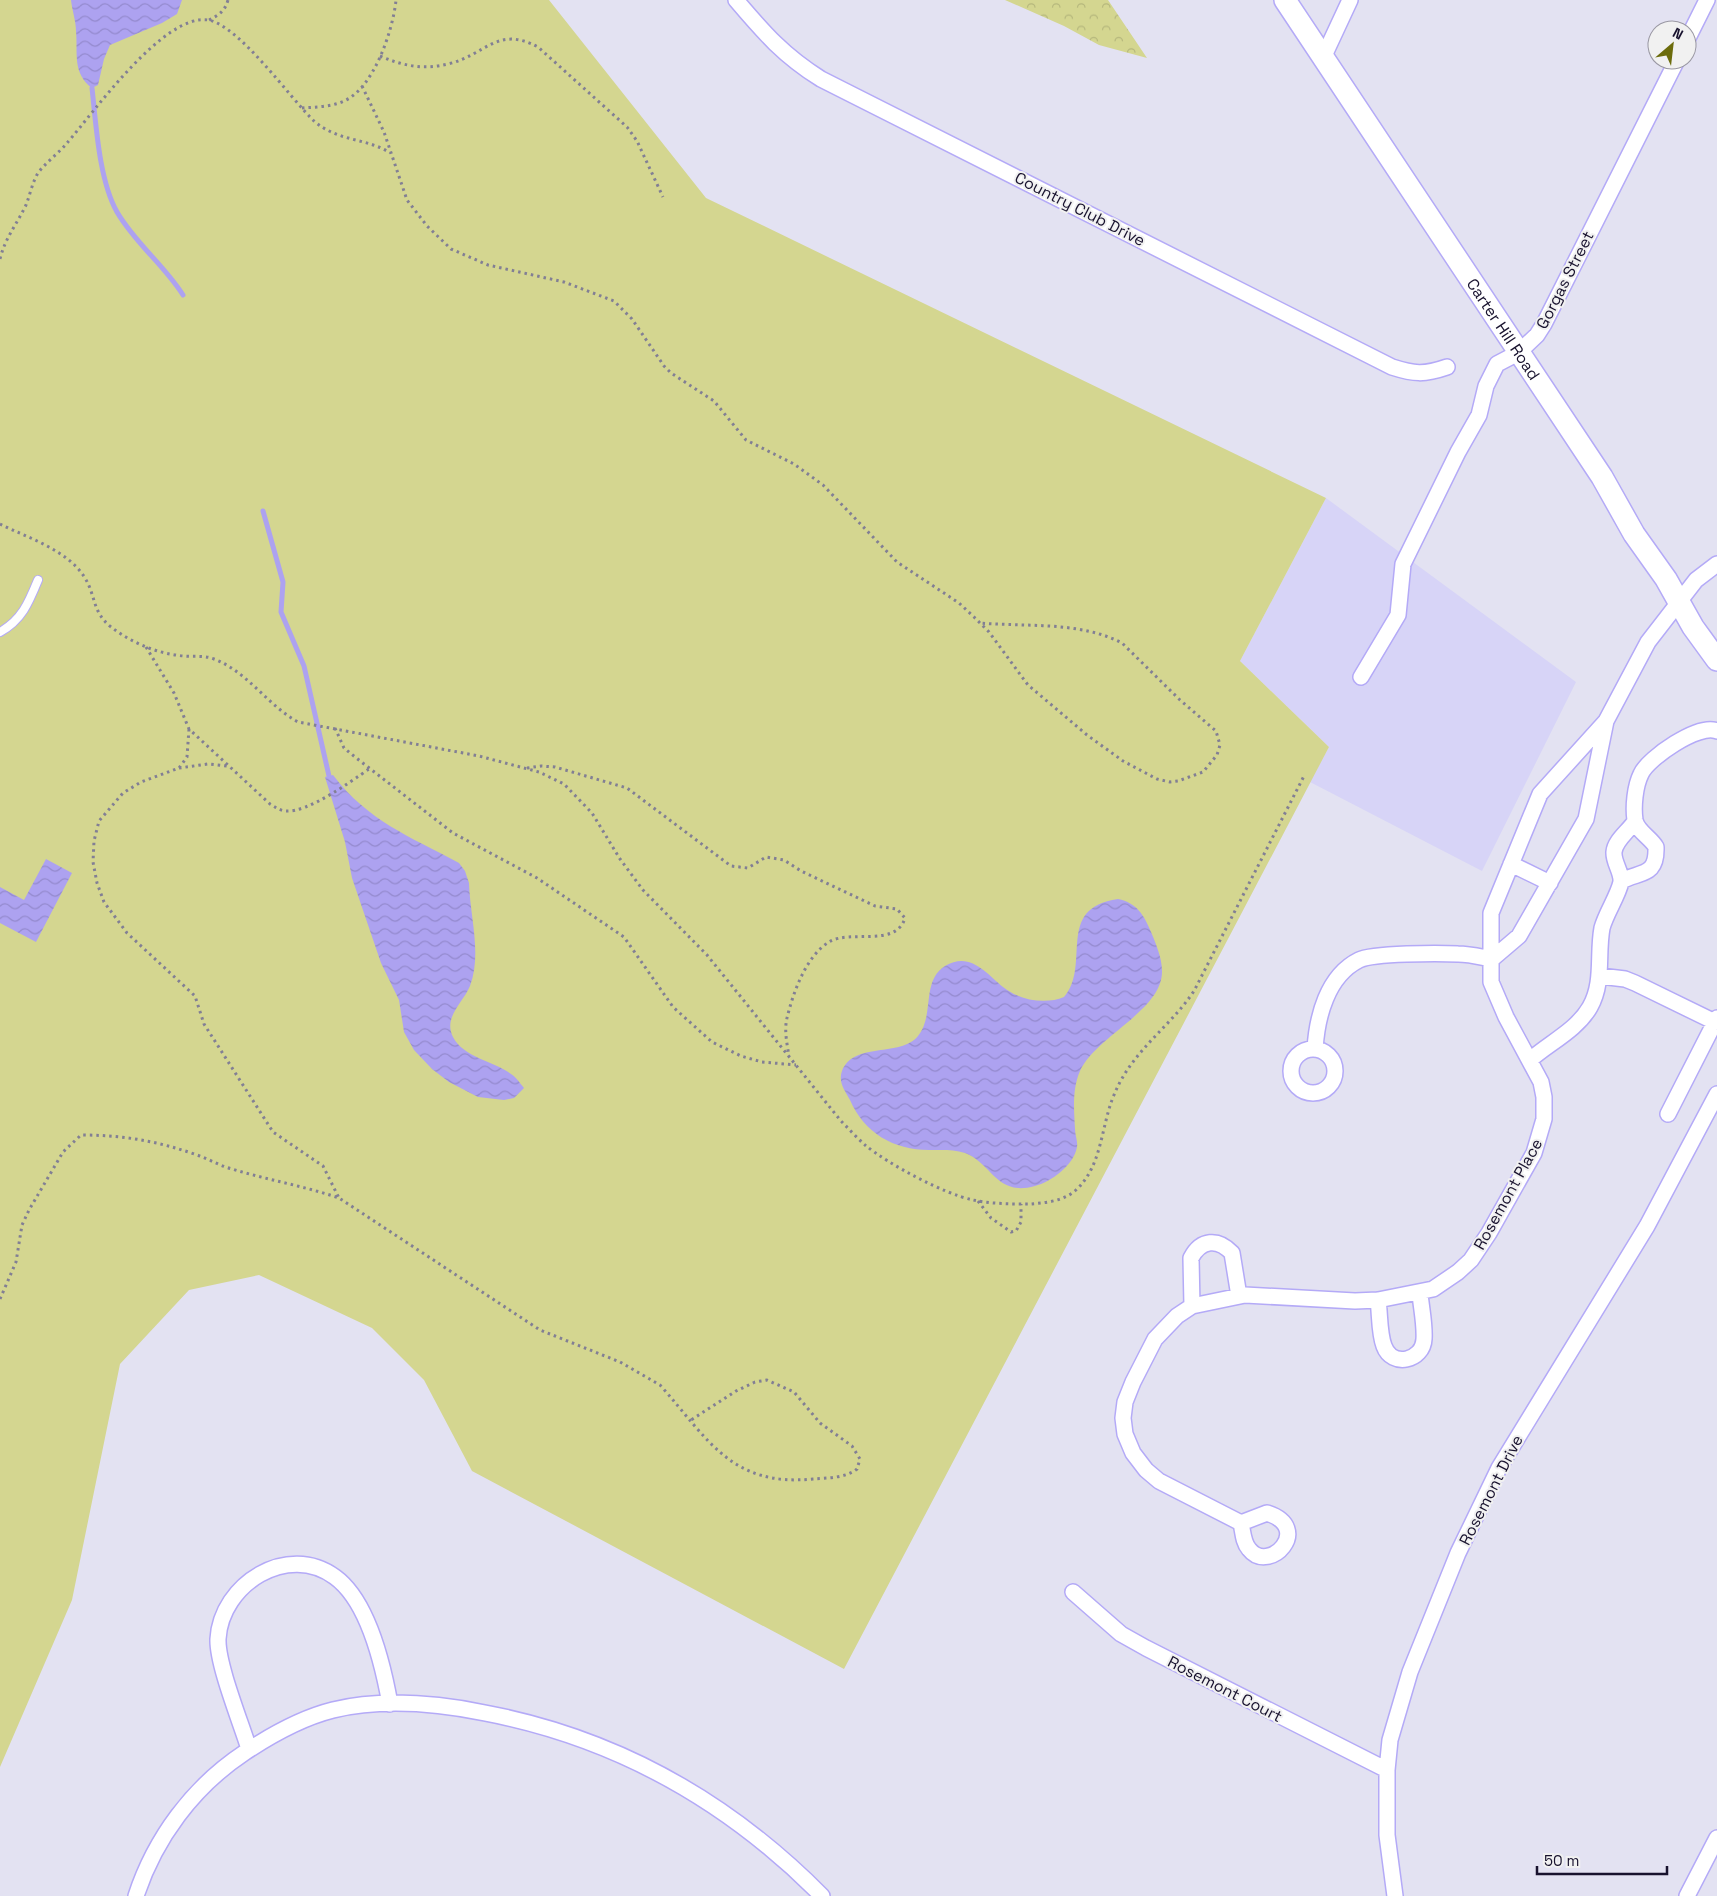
<svg xmlns="http://www.w3.org/2000/svg" width="1717" height="1896" font-family="'Space Grotesk',sans-serif">
<defs>
<pattern id="park-crowns" width="20" height="18" patternUnits="userSpaceOnUse" patternTransform="scale(1.25)"><rect width="20" height="18" fill="#d4d690"/><path d="M2 6a3 3 0 1 1 6 0M12 15a3 3 0 1 1 6 0" fill="none" stroke="#b5b77c"/></pattern>
<pattern id="water-waves" width="16" height="10" patternUnits="userSpaceOnUse" patternTransform="scale(1.25)"><rect width="16" height="10" fill="#ada2f0"/><path d="M0 5q4-4 8 0t8 0" fill="none" stroke="#948ace"/></pattern>
</defs>
<rect width="100%" height="100%" fill="#e3e2f2"/>
<!-- built -->
<path fill="#d7d4f7" d="M1326,498L1576,682L1482,871L1310,782L1329,747L1240,661Z"/>
<!-- grass -->
<path fill="#d4d690" d="M0,0H549L706,198L1326,498L1240,661L1329,747L844,1669L472,1471L424,1380L372,1328L259,1275L189,1290L120,1364L72,1600L0,1767Z"/>
<!-- park -->
<path fill="url(#park-crowns)" d="M1005,0H1108L1147,58L1099,45L1064,26Z"/>
<!-- water -->
<path fill="url(#water-waves)" d="M71,0H182L177,14L162,23L110,45L104,59L98,85L92,88C72,73 78,53 76,31C76,21 72,10 71,0Z
M333,775C368,821 409,836 459,863L465,871L469,883C470,917 482,954 470,986C463,1003 443,1017 453,1037C464,1058 494,1061 511,1074C516,1077 520,1083 524,1088L514,1098L504,1100L478,1097L449,1082L432,1069L414,1050L404,1032L399,1000L381,963L352,878L345,842L325,777Z
M46,859L72,873L36,942L0,923V887L24,900Z
M1118,899C1137,903 1144,915 1151,932C1156,944 1162,958 1162,971C1163,1010 1096,1036 1080,1071C1072,1089 1074,1110 1075,1129C1075,1135 1078,1142 1077,1147C1074,1165 1051,1182 1035,1186C996,1197 992,1163 965,1153C953,1149 941,1150 929,1150C894,1150 864,1133 850,1100C845,1090 838,1083 842,1071C854,1041 900,1058 918,1036C935,1015 921,981 945,966C970,951 986,973 1003,987C1019,1000 1045,1005 1064,997C1092,965 1054,908 1118,899Z"/>
<g fill="none" stroke-linecap="round" stroke-linejoin="round">
<!-- stream -->
<path stroke="#ada2f0" stroke-width="5" d="M92,88C96,124 99,180 117,212C135,243 164,265 183,295
M263,511L283,582L281,612L304,666L329,776"/>
<!-- service casing -->
<g stroke="#b4aaf7" stroke-width="10">
<path id="service" d="M0,632C22,620 29,602 38,580"/>
</g>
<!-- minor casing -->
<g stroke="#b4aaf7" stroke-width="18">
<path id="minor" d="M736,0C764,33 784,56 821,79L1392,367C1414,374 1424,375 1447,367
M1687,40L1707,0
M1323,58L1350,0
M1361,677L1398,615L1403,564L1458,452L1479,415L1486,386L1497,364L1518,353L1537,335L1544,324L1677,60
M1511,864L1550,883
M1621,881C1642,871 1657,876 1656,847C1651,838 1637,831 1635,820C1633,807 1635,786 1641,774C1648,758 1699,723 1717,731
M1600,976L1625,979L1635,983L1715,1022
M1291 1071a22 22 0 1 1 44 0a22 22 0 1 1-44 0Z
M1315,1049C1317,1017 1327,976 1359,960C1373,953 1439,953 1458,954C1469,954 1481,957 1492,959L1519,936L1586,819L1606,721L1648,642L1696,580L1717,564
M1530,1060C1549,1043 1577,1030 1590,1007C1604,982 1597,955 1602,928C1606,913 1618,896 1621,882C1622,872 1613,862 1614,852C1615,840 1629,831 1635,821
M1668,1114L1717,1018
M1378,1300C1380,1314 1379,1333 1384,1346C1392,1368 1423,1361 1424,1339C1425,1324 1421,1307 1420,1293
M1192,1306L1191,1258C1201,1239 1218,1238 1232,1253L1239,1296
M1267,1513C1314,1528 1269,1575 1249,1549C1243,1542 1243,1532 1241,1523Z
M1241,1523L1159,1481L1146,1470L1133,1453L1125,1434L1123,1418L1125,1402L1133,1382L1155,1339L1177,1316L1192,1306L1245,1295L1355,1301L1378,1300L1433,1289L1458,1272L1471,1260L1489,1233L1534,1153L1544,1119V1097L1541,1082L1506,1017L1491,982V913L1540,794L1606,721
M1073,1592L1121,1634L1146,1648L1387,1770
M249,1749C241,1723 217,1664 218,1639C221,1584 288,1542 335,1577C368,1601 383,1665 390,1704
M136,1896C155,1838 193,1787 244,1753C271,1735 301,1718 333,1710C383,1698 436,1703 485,1713C616,1738 729,1802 822,1896
M1395,1896L1387,1835V1770L1390,1740L1410,1672L1458,1553L1499,1468L1647,1226L1717,1094
M1687,1896L1717,1838"/>
</g>
<!-- secondary casing -->
<g stroke="#b4aaf7" stroke-width="24">
<g id="secondary">
<path id="s1" d="M1285,0L1602,477L1634,534L1666,579L1693,627L1717,660"/>
</g>
</g>
<!-- path -->
<path stroke="#827f94" stroke-width="3" stroke-dasharray="2.5 4" stroke-linecap="butt" d="M209,20C219,15 225,11 228,0
M380,56C403,66 424,70 448,64C486,55 497,25 538,47L627,127L637,141L663,197
M362,86L384,132L407,200L427,226L451,249L488,265L564,282L614,301L632,319L664,366L671,373L714,401L746,440L794,464L823,485L897,562L959,603L974,617L989,632L1028,685L1087,735L1123,761L1157,779L1170,782L1178,781L1203,772L1217,755L1220,745L1216,731L1180,700L1122,643C1080,621 1026,627 980,623
M302,108C316,107 331,107 344,101C374,88 393,30 396,0
M0,259C5,238 17,224 26,205C30,195 32,183 38,173C46,162 58,154 67,143C94,112 164,13 208,20C239,25 290,98 314,121C338,142 368,138 390,153
M0,524C28,538 68,550 85,578C96,596 92,612 111,627C132,643 158,654 184,656C194,657 204,655 214,659C248,672 267,705 298,722L479,756L539,772L564,784L592,813L620,859L643,890L707,955L841,1121C849,1129 857,1138 865,1145C888,1164 944,1194 973,1200C992,1204 1011,1204 1030,1204C1045,1203 1064,1201 1076,1190C1101,1167 1101,1130 1112,1100C1130,1051 1168,1030 1194,991L1304,776
M146,647L174,693L189,729L270,804C275,807 279,810 285,811C308,813 350,782 369,769
M335,728L344,748L355,757L453,833L537,878L624,937L673,1007L712,1042L741,1056L762,1062L796,1065
M189,729L187,757L179,768L141,782L123,793L99,821L94,841L93,862L97,883L104,902L127,933L195,996L204,1024L273,1132L323,1166L339,1198
M179,768L208,764L227,766
M527,768L541,766L555,767L627,788L731,866L748,868L766,857L784,860L801,871L875,906L897,909L905,918C896,948 850,929 829,942C806,956 793,993 787,1018C784,1030 787,1044 789,1056
M978,1201L991,1218L1011,1232L1016,1231L1021,1222V1204
M0,1299L16,1262L22,1225L29,1210L63,1152L81,1135C122,1135 158,1141 197,1155C209,1159 220,1166 232,1169C268,1180 304,1186 339,1198L540,1330L620,1362L660,1385C709,1440 731,1487 813,1479C827,1478 846,1478 857,1469L860,1459L852,1446L820,1423L794,1392L767,1380L755,1382L736,1391L691,1420"/>
<!-- service -->
<use href="#service" stroke="#fff" stroke-width="8"/>
<!-- minor -->
<use href="#minor" stroke="#fff" stroke-width="15"/>
<!-- secondary -->
<use href="#secondary" stroke="#fff" stroke-width="21"/>
</g>
<g text-anchor="middle" dominant-baseline="central" stroke-width="4" stroke-linejoin="round" paint-order="stroke">
<!-- street labels -->
<g font-size="16" fill="#18122e" stroke="#f1f1f1">
<text transform="translate(1080 209) rotate(27)">Country Club Drive</text>
<text transform="translate(1565 280) rotate(-63)">Gorgas Street</text>
<text stroke="none"><textPath href="#s1" startOffset="395">Carter Hill Road</textPath></text>
<text transform="translate(1508 1194) rotate(-61)">Rosemont Place</text>
<text transform="translate(1491 1490) rotate(-63)">Rosemont Drive</text>
<text transform="translate(1225 1689) rotate(27)">Rosemont Court</text>
</g>
</g>
<!-- north arrow -->
<g transform="translate(1672 45) rotate(28)"><circle r="24" fill="#f1f1f1" stroke="#9a98a3"/>
<path d="M0-4L9 19L0 12L-9 19Z" fill="#6c6c0c"/>
<text y="-8" font-size="14" font-weight="bold" text-anchor="middle" fill="#18122e">N</text>
</g>
<!-- scale -->
<path d="M1537 1866v8h130v-8" fill="none" stroke="#18122e" stroke-width="2.5"/>
<text x="1544" y="1866" font-size="15" fill="#18122e" stroke="#f1f1f1" stroke-width="4" paint-order="stroke">50 m</text>
</svg>
